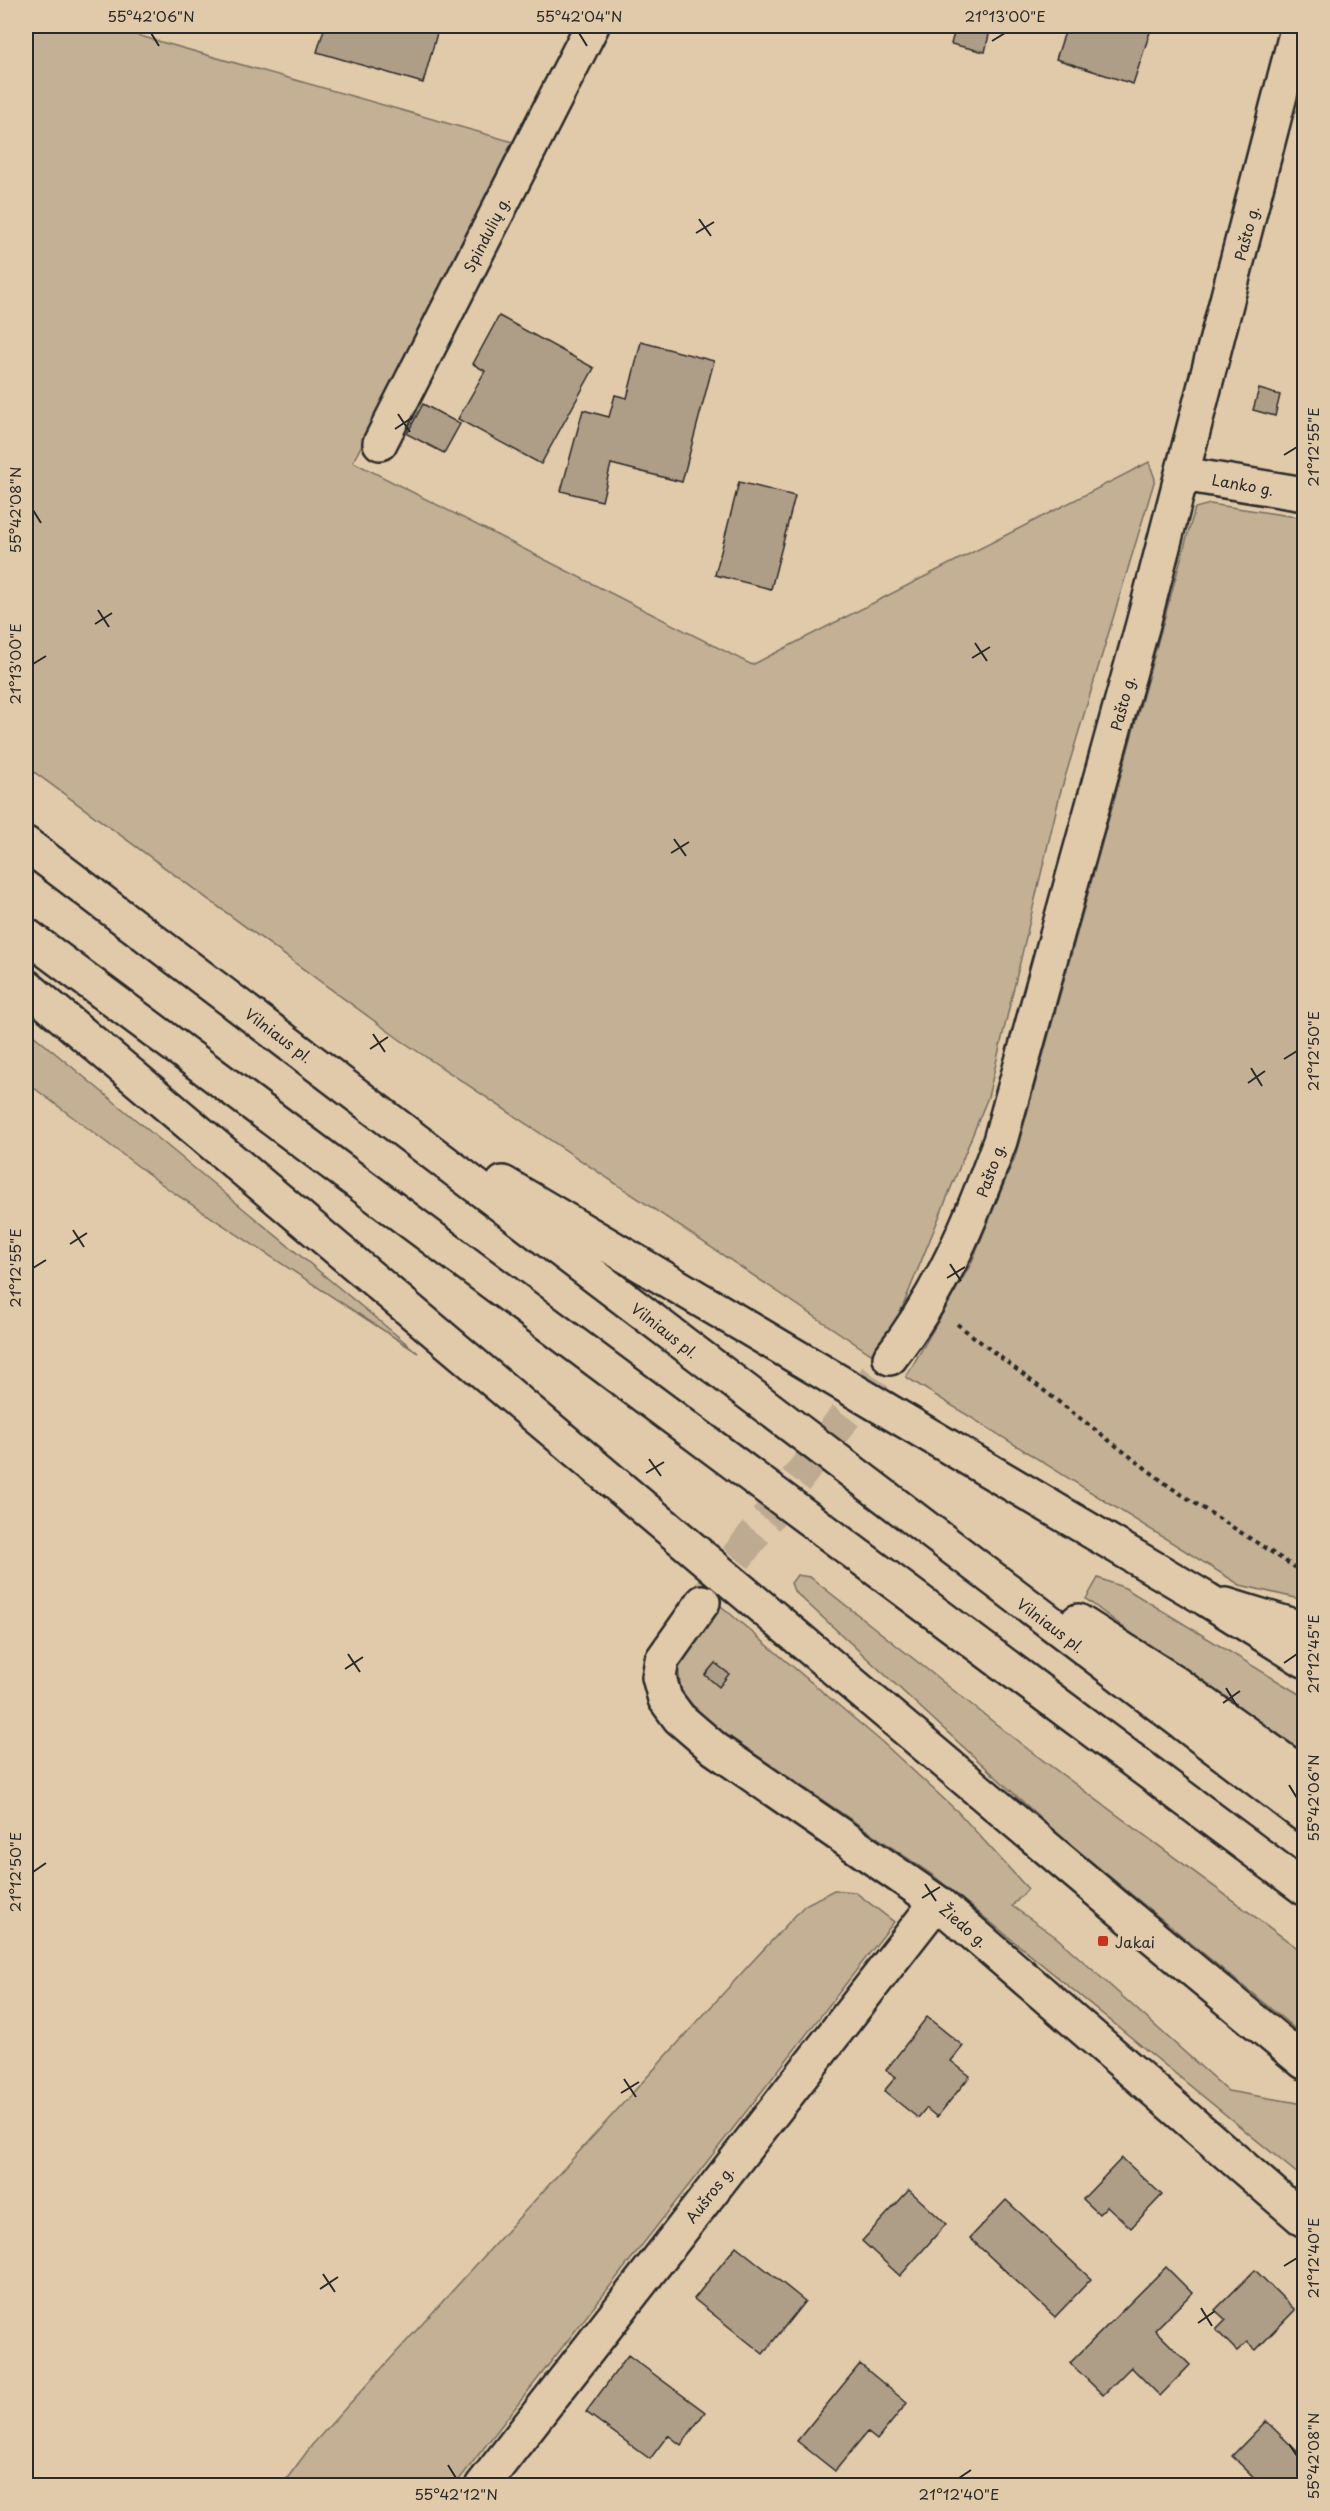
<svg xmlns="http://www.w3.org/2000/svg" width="1330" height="2511" font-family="'Playpen Sans',sans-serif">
<rect width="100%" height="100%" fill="#e1caaa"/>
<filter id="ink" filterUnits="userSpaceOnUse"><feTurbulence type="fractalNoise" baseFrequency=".0167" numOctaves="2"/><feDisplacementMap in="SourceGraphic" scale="12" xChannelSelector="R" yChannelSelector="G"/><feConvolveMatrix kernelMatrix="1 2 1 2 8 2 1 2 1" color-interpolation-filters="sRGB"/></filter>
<g filter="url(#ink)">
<!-- green -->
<path fill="#c3b095" stroke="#776e60" stroke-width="1.5" d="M26,26H105L517,143L353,462L752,665L1149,462L1155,479L1060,794L988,1097L896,1323L871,1354L399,1039L26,766Z
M1210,504L1304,518V1600L1240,1585L906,1377L971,1264L1015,1157L1195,508Z
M26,1029L418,1353L171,1191L26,1082Z
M797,1575L810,1577L1029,1750L1304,1953V2036L1059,1835L794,1591L791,1583Z
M1098,1578L1125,1588L1304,1697V1756L1160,1655L1086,1599Z
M721,1606L882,1742L958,1812L1028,1889L1012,1906L1056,1937L1228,2091L1304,2104V2179L934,1876L705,1720L681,1691L678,1667Z
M834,1890L855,1892L894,1922L455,2485H282L312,2445L749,1965L805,1905Z"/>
<!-- building -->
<path fill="#af9e87" stroke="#2b2b2b" stroke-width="1.5" d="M325,26H439L423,83L317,52Z
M956,26H991L985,52L951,44Z
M1067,26H1152L1133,84L1056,59Z
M499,316L594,368L541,464L458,419L485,371L473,364Z
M641,342L714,361L682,482L611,464L602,501L561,491L583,410L609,417L615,395L627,398Z
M1259,389L1280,395L1275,416L1253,410Z
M423,404L460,424L444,453L407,434Z
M739,482L795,496L771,589L715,575Z
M715,1663L729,1674L719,1687L705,1675Z
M927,2017L963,2046L951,2061L970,2076L937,2117L926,2108L918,2118L884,2091L896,2077L886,2070Z
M1122,2158L1162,2195L1131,2228L1107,2206L1099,2214L1083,2199Z
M909,2190L946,2224L900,2276L862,2241Z
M1006,2200L1091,2279L1055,2317L970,2238Z
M736,2246L805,2301L763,2354L694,2299Z
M1166,2267L1192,2293L1155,2330L1190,2365L1160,2396L1131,2367L1103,2395L1070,2363Z
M1255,2270L1295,2310L1256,2350L1247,2342L1237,2351L1216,2330L1226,2320L1215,2310Z
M628,2355L705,2412L681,2445L668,2435L650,2459L586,2412Z
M860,2364L907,2403L877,2440L867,2432L835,2471L797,2441Z
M1266,2421L1304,2458V2486H1263L1232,2456Z"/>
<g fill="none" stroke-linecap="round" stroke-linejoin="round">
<!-- minor-tunnel -->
<path stroke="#bdaa91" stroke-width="33" stroke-dasharray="33 16" stroke-linecap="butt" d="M706,1597L890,1358"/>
<!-- minor casing -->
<g stroke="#2b2b2b" stroke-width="38">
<path id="minor" d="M380,443L592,26
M1182,474L1304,494
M890,1358C942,1291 971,1220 1000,1141L1143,624L1298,26
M703,1602L662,1660L659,1677L665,1699L679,1718L715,1749L937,1902L1304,2220
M1226,1605L1304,1629
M482,2486L937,1902"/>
</g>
<!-- highway casing -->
<g stroke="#2b2b2b" stroke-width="38">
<path id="highway" d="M26,844C453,1166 877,1494 1304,1815
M26,935L1304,1888
M26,986L1112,1903L1304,2062
M503,1183L1206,1599L1304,1660
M1078,1621L1171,1680L1304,1775"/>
</g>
<!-- path -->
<path stroke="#2b2b2b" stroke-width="4" stroke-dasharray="4.5 4.5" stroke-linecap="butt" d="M957,1324L1170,1487L1304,1573"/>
<!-- minor -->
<use href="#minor" stroke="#e1caaa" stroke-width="33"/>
<!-- highway -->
<use href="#highway" stroke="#e1caaa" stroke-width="33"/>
</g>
</g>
<!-- ticks -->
<path fill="none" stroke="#2b2b2b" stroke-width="2" d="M151,33L159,46M579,33L587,46M992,41L1005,33M699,219L711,236M696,233L714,222M398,414L410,432M395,429L413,417M1284,455L1297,447M33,510L41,523M98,610L109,627M95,624L112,613M975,643L987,661M972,658L990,647M33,664L46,656M674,839L686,856M671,853L689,842M373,1034L385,1052M370,1049L388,1037M1284,1059L1297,1051M1251,1068L1262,1086M1248,1083L1265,1071M73,1230L84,1247M70,1244L87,1233M950,1264L961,1281M33,1268L46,1260M947,1278L965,1267M649,1459L661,1476M646,1473L664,1462M348,1654L360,1672M1284,1663L1297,1654M345,1669L363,1657M1226,1688L1237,1706M1223,1703L1240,1691M1289,1785L1297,1798M33,1872L46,1863M925,1884L936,1901M922,1898L940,1887M624,2079L636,2097M621,2093L639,2082M1284,2266L1297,2258M323,2274L335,2292M320,2289L338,2277M1201,2308L1212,2326M1198,2323L1215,2311M1289,2444L1297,2456M448,2465L456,2478M959,2478L971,2470"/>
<!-- markers -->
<rect fill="#c8321e" stroke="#e1caaa" stroke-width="2" x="1097" y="1935" width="12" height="12" rx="3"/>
<g text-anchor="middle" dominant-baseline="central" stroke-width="6" stroke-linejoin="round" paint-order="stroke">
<!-- street labels -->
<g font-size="15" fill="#2b2b2b" stroke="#e1caaa">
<text transform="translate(1246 233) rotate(-75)">Pašto g.</text>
<text transform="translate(486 234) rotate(-63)">Spindulių g.</text>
<text transform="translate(1243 484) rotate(10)">Lanko g.</text>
<text transform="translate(1122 703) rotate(-75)">Pašto g.</text>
<text transform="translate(279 1035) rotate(37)">Vilniaus pl.</text>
<text transform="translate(990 1170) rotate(-70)">Pašto g.</text>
<text transform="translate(665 1330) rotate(38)">Vilniaus pl.</text>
<text transform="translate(1051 1625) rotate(37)">Vilniaus pl.</text>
<text transform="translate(964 1925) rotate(41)">Žiedo g.</text>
<text transform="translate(709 2194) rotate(-52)">Aušros g.</text>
</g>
<!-- poi labels -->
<g font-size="15" fill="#2b2b2b" stroke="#e1caaa" text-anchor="start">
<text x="1115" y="1941">Jakai</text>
</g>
</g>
<!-- margin -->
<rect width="1330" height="2511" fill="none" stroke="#e1caaa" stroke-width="66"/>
<rect x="33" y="33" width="1264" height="2445" fill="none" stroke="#2b2b2b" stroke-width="2"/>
<g font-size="15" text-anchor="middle" fill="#2b2b2b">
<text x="151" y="22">55°42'06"N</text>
<text x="579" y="22">55°42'04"N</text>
<text x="1005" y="22">21°13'00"E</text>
<text transform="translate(1314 447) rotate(-90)" y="5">21°12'55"E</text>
<text transform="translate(16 510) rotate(-90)" y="5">55°42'08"N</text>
<text transform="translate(16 664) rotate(-90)" y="5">21°13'00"E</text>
<text transform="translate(1314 1051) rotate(-90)" y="5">21°12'50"E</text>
<text transform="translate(16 1268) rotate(-90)" y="5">21°12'55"E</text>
<text transform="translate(1314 1654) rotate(-90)" y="5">21°12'45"E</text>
<text transform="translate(1314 1798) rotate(-90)" y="5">55°42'06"N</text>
<text transform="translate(16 1872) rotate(-90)" y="5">21°12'50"E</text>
<text transform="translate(1314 2258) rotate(-90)" y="5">21°12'40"E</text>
<text transform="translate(1314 2456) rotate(-90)" y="5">55°42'08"N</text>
<text x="456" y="2500">55°42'12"N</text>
<text x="959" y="2500">21°12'40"E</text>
</g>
</svg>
